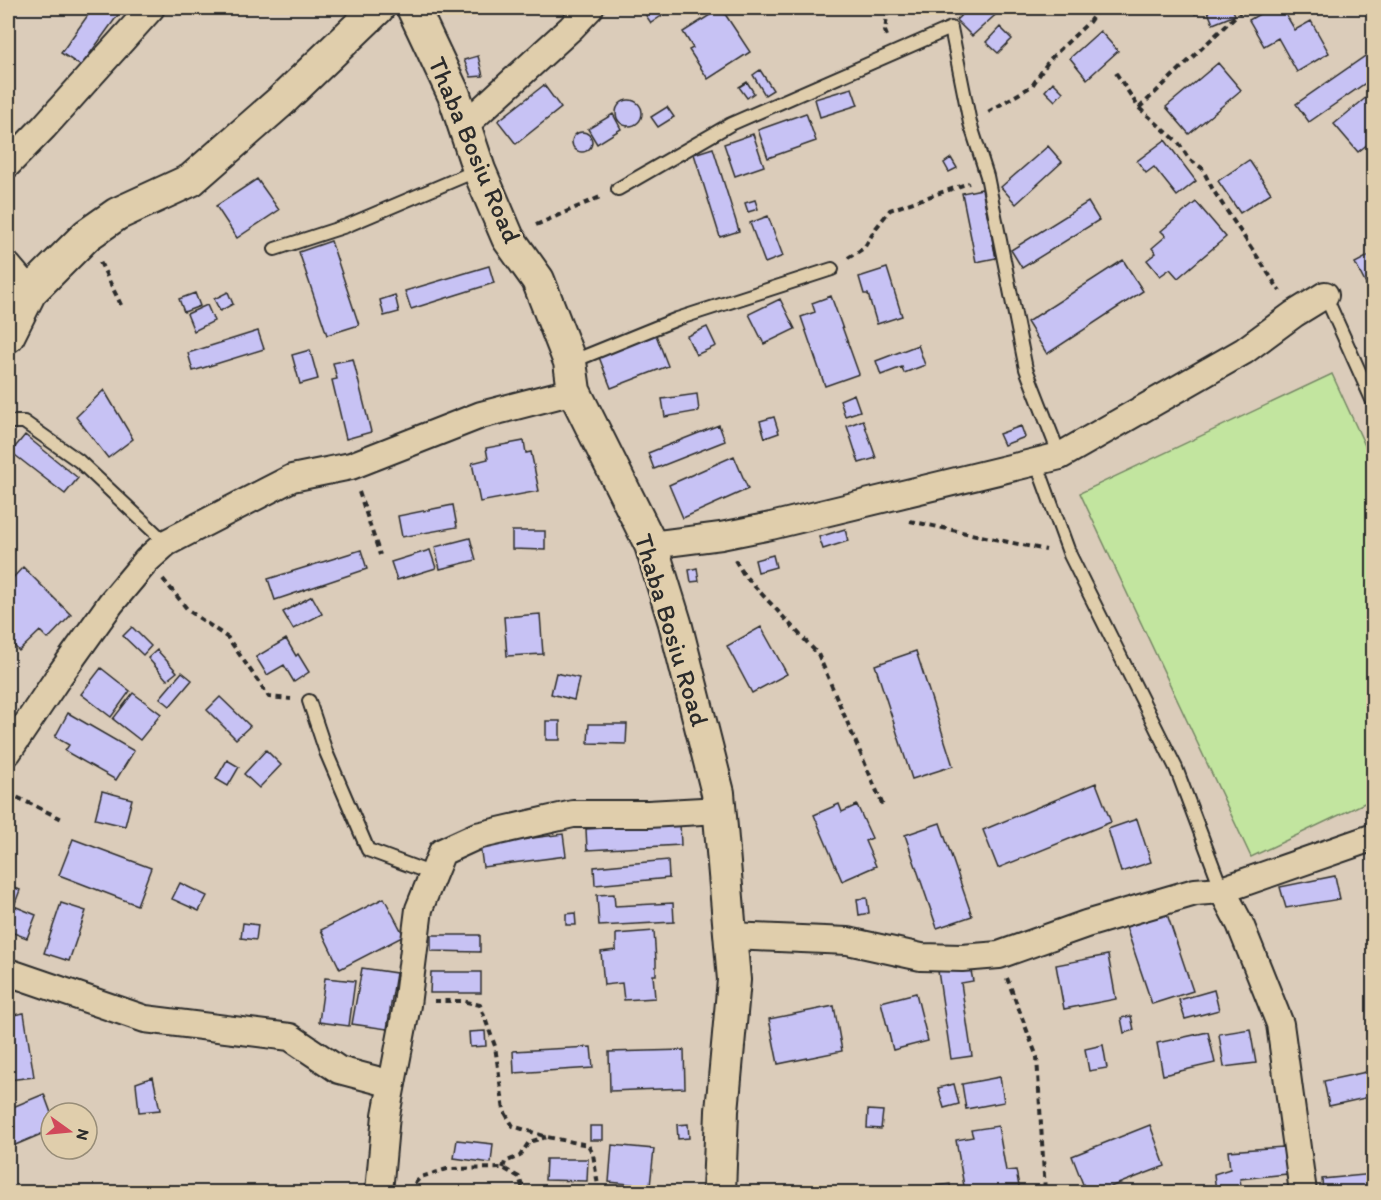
<svg xmlns="http://www.w3.org/2000/svg" width="1381" height="1200" font-family="Itim,sans-serif">
<rect width="100%" height="100%" fill="#dbccba"/>
<filter id="ink" filterUnits="userSpaceOnUse"><feTurbulence type="fractalNoise" baseFrequency=".0167" numOctaves="2"/><feDisplacementMap in="SourceGraphic" scale="12" xChannelSelector="R" yChannelSelector="G"/><feConvolveMatrix kernelMatrix="1 2 1 2 8 2 1 2 1" color-interpolation-filters="sRGB"/></filter>
<g filter="url(#ink)">
<!-- green -->
<path fill="#c2e59f" stroke="#768865" stroke-width="1.5" d="M1332,374L1373,463V799L1251,857L1080,493Z"/>
<!-- building -->
<path fill="#c7c2f4" stroke="#2b2b2b" stroke-width="1.5" d="M93,8H123L81,66L61,53Z
M641,8H673L651,23Z
M721,8L750,52L708,79L689,50L693,48L683,32Z
M969,8H1003L972,36L956,20Z
M1193,8H1232L1235,15L1213,24L1207,9L1195,14Z
M1270,8H1282L1295,30L1311,21L1329,53L1297,72L1278,38L1264,46L1249,20Z
M1000,27L1012,39L998,53L986,42Z
M1100,31L1118,51L1087,79L1070,58Z
M1374,50V77L1309,122L1296,104Z
M478,56L483,76L471,77L464,60Z
M1218,63L1241,90L1189,134L1166,107Z
M760,70L773,90L765,95L753,75Z
M747,82L754,93L747,98L739,87Z
M1053,82L1063,92L1055,101L1045,91Z
M544,85L561,108L516,144L498,121Z
M852,88L858,105L820,117L815,99Z
M1374,91V139L1358,152L1334,124Z
M616 113a13 13 0 1 1 26 0a13 13 0 1 1-26 0Z
M667,107L674,117L658,127L651,117Z
M806,113L816,141L768,158L758,130Z
M613,114L621,129L597,144L588,129Z
M572 142a10 10 0 1 1 20 0a10 10 0 1 1-20 0Z
M753,134L764,166L735,176L724,144Z
M1165,140L1196,181L1177,196L1154,167L1146,173L1137,161Z
M1048,146L1062,162L1016,204L1001,187Z
M713,148L739,231L720,237L694,154Z
M951,158L957,168L949,172L944,163Z
M1249,160L1271,193L1240,213L1218,181Z
M257,179L279,210L237,238L216,206Z
M982,189L996,258L976,262L962,193Z
M755,200L758,209L748,212L745,203Z
M1088,202L1099,220L1022,268L1011,250Z
M1196,202L1226,237L1178,278L1170,269L1160,276L1147,260L1156,253L1152,248L1166,236L1161,231Z
M768,216L783,256L765,263L750,223Z
M331,241L359,325L327,335L299,252Z
M1374,253V298H1373L1355,263Z
M1123,260L1143,291L1047,354L1027,322Z
M489,266L494,283L411,309L405,291Z
M887,268L902,316L877,324L868,294H864L859,277Z
M228,292L233,304L220,311L214,299Z
M195,293L200,306L184,312L179,299Z
M395,295L399,312L384,316L380,300Z
M831,296L859,374L825,386L801,317L815,312L812,303Z
M780,299L795,329L764,344L749,314Z
M207,305L214,321L194,331L187,314Z
M707,327L716,346L696,355L687,336Z
M258,331L264,349L193,371L188,353Z
M656,335L668,366L611,388L599,357Z
M918,345L925,365L904,373L902,367L881,375L876,361Z
M310,350L318,379L300,384L292,355Z
M353,359L371,432L346,439L332,380L337,379L333,363Z
M104,390L133,439L108,458L76,417Z
M697,394L699,411L665,417L662,399Z
M854,394L860,411L845,416L840,400Z
M774,417L779,433L765,438L760,421Z
M863,420L876,458L859,463L847,426Z
M719,425L725,441L654,469L648,453Z
M1021,426L1025,437L1004,445L999,434Z
M25,435L78,478L65,494L11,452Z
M524,441L526,453L531,452L539,491L480,502L472,463L488,459L486,448Z
M734,456L748,489L683,518L669,485Z
M453,505L457,527L402,537L398,516Z
M845,529L848,541L823,549L819,537Z
M512,531H545V550L512,549Z
M470,538L476,560L440,569L435,547Z
M361,550L367,569L275,600L268,579Z
M430,550L436,568L397,580L391,562Z
M773,555L776,567L758,572L755,560Z
M23,567L71,615L48,639L40,631L19,651L8,639V628L10,625L8,622V606L11,602L8,598V583Z
M697,568L699,581L691,582L689,570Z
M312,596L322,614L293,629L283,612Z
M540,614L543,654L507,656L504,617Z
M132,627L151,646L143,655L123,636Z
M761,627L787,674L752,693L727,646Z
M286,639L296,656L298,654L309,672L294,682L284,665L267,675L256,657Z
M157,650L177,672L167,680L148,658Z
M916,651L953,766L912,779L875,665Z
M101,668L130,691L111,717L81,694Z
M182,672L192,680L170,706L160,698Z
M556,673L579,678L574,700L551,694Z
M133,693L161,714L140,740L113,719Z
M220,697L250,726L236,739L207,710Z
M68,713L134,751L116,780L65,751L69,745L55,737Z
M546,721H560V740H546Z
M589,724H627L626,744L588,743Z
M266,750L281,765L259,788L244,774Z
M227,760L239,767L228,786L216,779Z
M1096,783L1111,822L998,868L983,830Z
M102,791L132,799L125,826L95,819Z
M839,804L842,812L857,805L872,838L865,841L876,866L842,881L814,815Z
M1137,819L1151,862L1121,872L1108,829Z
M940,823L972,916L937,928L905,835Z
M680,824L681,845L587,850L586,829Z
M563,834L566,856L483,867L480,845Z
M73,839L151,868L137,905L59,875Z
M668,860L669,878L595,885L594,867Z
M1335,876L1340,899L1286,908L1280,887Z
M180,883L207,896L199,911L172,899Z
M8,885L20,890L14,906L36,915L27,938L8,931Z
M614,894L615,906L673,903L674,922L599,926L597,895Z
M384,898L404,936L340,969L321,930Z
M867,898L869,913L859,915L857,899Z
M61,903L86,911L69,961L44,953Z
M575,913L576,925H566V914Z
M1167,914L1193,991L1152,1004L1126,927Z
M243,923L258,925L256,940L241,938Z
M654,931L656,961V975H653L655,998L624,1000L622,983L604,985L601,952L616,950V934Z
M431,935H480V952L431,951Z
M1108,955L1116,999L1064,1009L1056,965Z
M970,966L973,981L961,983L972,1056L951,1059L938,971Z
M362,968L396,973L387,1029L352,1024Z
M431,972H481V993H430Z
M325,978L355,981L349,1026L319,1022Z
M1214,990L1219,1010L1185,1019L1179,1000Z
M916,993L928,1041L893,1050L881,1002Z
M834,1006L842,1051L778,1064L769,1019Z
M24,1013L34,1077L8,1080V1016Z
M1131,1016L1134,1030L1124,1033L1121,1018Z
M1250,1029L1256,1063L1224,1067L1219,1034Z
M485,1031L486,1046L470,1047L469,1032Z
M1208,1032L1215,1063L1163,1075L1157,1043Z
M1103,1045L1107,1068L1089,1071L1085,1049Z
M591,1047L593,1068L514,1073L513,1051Z
M684,1050L685,1088L610,1091L609,1052Z
M1371,1071L1374,1096L1329,1106L1324,1081Z
M153,1077L160,1110L139,1112L136,1083Z
M1000,1077L1004,1102L966,1109L962,1084Z
M954,1084L959,1104L944,1108L938,1088Z
M44,1094L51,1113V1130L8,1148V1109Z
M868,1110L883,1111L881,1129L867,1128Z
M688,1124L689,1138L678,1139L677,1125Z
M1150,1125L1165,1166L1097,1192H1086L1072,1156Z
M590,1126H603V1140H590Z
M998,1126L1006,1171L1016,1170L1020,1192H965L956,1140L973,1137L971,1130Z
M457,1140L493,1144L491,1163L454,1158Z
M612,1145L654,1149L650,1186L609,1182Z
M1283,1147L1287,1174L1240,1179L1242,1192H1216L1214,1174L1230,1169L1228,1151Z
M546,1159H588L587,1181L545,1180Z
M1374,1174V1192H1323L1322,1179Z
M950,1184L951,1192H929V1187Z"/>
<g fill="none" stroke-linecap="round" stroke-linejoin="round">
<!-- service casing -->
<g stroke="#2b2b2b" stroke-width="16">
<path id="service" d="M618,189L731,124L951,28L970,123L987,176L1026,369L1060,456
M275,249L346,226L478,170
M1325,295L1374,404
M571,362L677,319L832,269
M8,422H24L79,461L166,543
M1036,462L1070,555L1176,768L1222,890
M309,701L326,752L368,850L433,874"/>
</g>
<!-- minor casing -->
<g stroke="#2b2b2b" stroke-width="30">
<path id="minor" d="M465,125L571,28L590,8
M8,164L44,127L151,8
M8,266L30,292
M651,545L721,536L771,526L1060,456L1244,351L1294,314L1325,295
M8,752L59,676L111,603L147,560L166,543L292,478L351,466L481,415L574,391
M1222,890L1240,924L1280,1024L1303,1192
M730,936L848,941L921,957L962,958L999,955L1086,924L1195,892L1222,890L1374,837
M8,972L145,1019L290,1037L339,1070L392,1084
M379,1192L386,1115L407,1005L419,909L442,852L477,836L573,814H648L720,810"/>
</g>
<!-- tertiary casing -->
<g stroke="#2b2b2b" stroke-width="36">
<path id="tertiary" d="M413,8L454,95L479,170L508,238L538,280L570,362L574,391L651,545L675,623L718,793L734,980L722,1111L719,1192
M8,336L30,292L87,235L117,214L191,180L280,102L378,8"/>
</g>
<!-- path -->
<path stroke="#2b2b2b" stroke-width="4" stroke-dasharray="6 4.5" stroke-linecap="butt" d="M887,36L885,31L888,8
M1116,73L1139,108L1244,8
M1139,108L1178,142L1189,159L1202,168L1213,190L1280,291
M988,112L1032,86L1050,59L1089,22L1099,8
M536,225L600,197
M848,258L864,248L876,228L890,210L969,183
M100,262L122,307
M359,492L380,555
M910,521L1046,550
M735,560L744,575L818,654L884,808
M163,579L188,610L228,638L269,697L291,699
M8,793L62,819
M1007,978L1037,1057L1045,1192
M434,1001H462L480,1005L495,1046L504,1111L513,1126L547,1137L588,1145L593,1154L599,1192
M503,1168L505,1162L520,1156L529,1142L546,1137
M407,1191L421,1177L447,1169L503,1168L519,1177L524,1192"/>
<!-- service -->
<use href="#service" stroke="#e0ceac" stroke-width="12"/>
<!-- minor -->
<use href="#minor" stroke="#e0ceac" stroke-width="26"/>
<!-- tertiary -->
<use href="#tertiary" stroke="#e0ceac" stroke-width="32"/>
</g>
</g>
<g text-anchor="middle" dominant-baseline="central" stroke-width="5" stroke-linejoin="round" paint-order="stroke">
<!-- street labels -->
<g font-size="26" fill="#2b2b2b" stroke="#e0ceac">
<text transform="translate(475 150) rotate(67)">Thaba Bosiu Road</text>
<text transform="translate(672 630) rotate(73)">Thaba Bosiu Road</text>
</g>
</g>
<!-- margin -->
<rect width="1381" height="1200" fill="none" stroke="#e0ceac" stroke-width="30"/>
<rect x="15" y="15" width="1351" height="1170" fill="none" stroke="#2b2b2b" stroke-width="2" filter="url(#ink)"/>
<!-- north arrow -->
<g transform="translate(69 1131) rotate(105)"><circle r="28" fill="#e0ceac" stroke="#988d78" stroke-width="1.5"/>
<path d="M0-4.5L10 22L0 15L-10 22Z" fill="#d1495b"/>
<text y="-9" font-size="16" font-weight="bold" text-anchor="middle" fill="#2b2b2b">N</text>
</g>
</svg>
